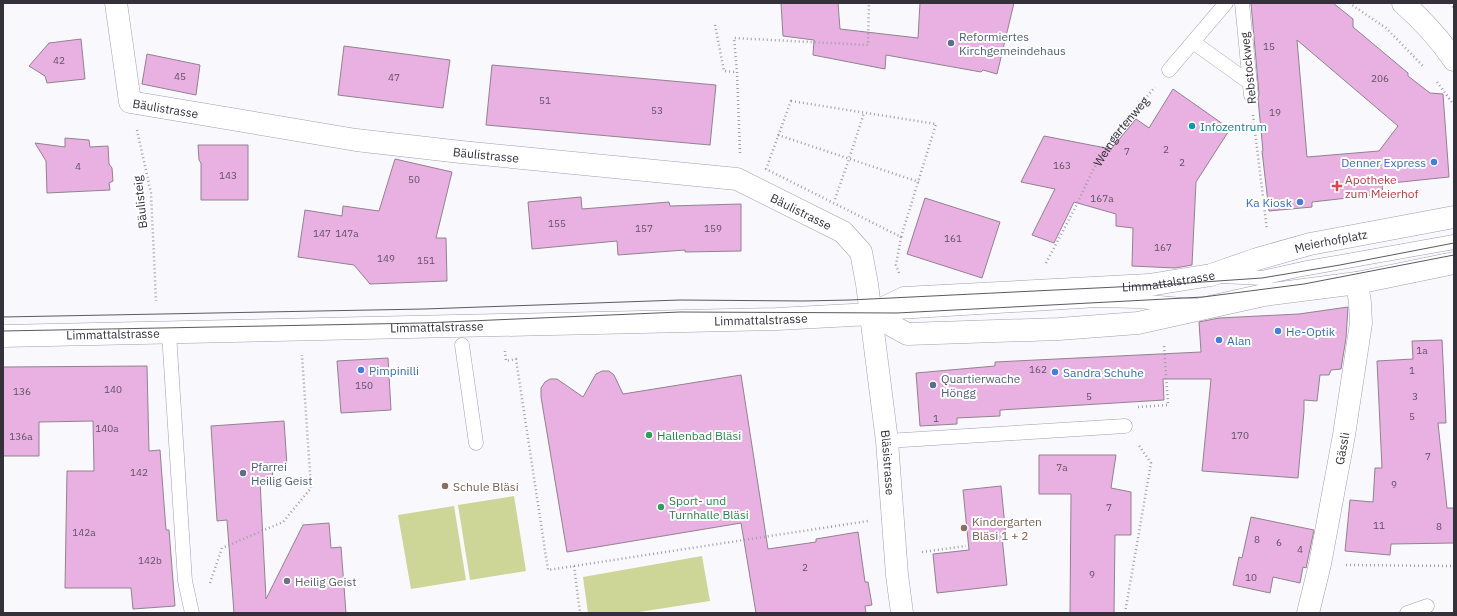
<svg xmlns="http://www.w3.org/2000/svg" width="1457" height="616" font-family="'IBM Plex Sans',sans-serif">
<rect width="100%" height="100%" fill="#f9f8fd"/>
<!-- green -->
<path fill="#cdd697" d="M514,496L526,571L470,580L458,505Z
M454,506L466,580L411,589L398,515Z
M702,556L710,601L639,612V613H588L583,577Z"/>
<!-- building -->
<path fill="#e8b1e1" stroke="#928190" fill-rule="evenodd" d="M781,3H838L840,29L918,38L920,3H1014L997,74L983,70L981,72L886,55L885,69L813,55L814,40L783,36Z
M1251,3H1333L1353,19V27L1408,73V76L1430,93L1443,94L1449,177L1382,184L1383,194L1312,202V207L1269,211L1262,151H1263L1258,99L1259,94ZM1297,40L1398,126L1379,151L1307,157Z
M81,39L85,79L47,83L45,76L29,66L49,43Z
M344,46L450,60L443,108L338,95Z
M147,54L200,65L196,95L142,84Z
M492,65L716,85L710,145L486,125Z
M1173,89L1230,129L1196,182L1192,265L1175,268L1132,266L1133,228L1116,226V214L1074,202L1054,243L1032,235L1055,189L1021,182L1044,136L1111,149L1136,119L1149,128Z
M65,138L89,140L90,147L108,146L109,164L112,168L113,181L109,183L110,190L47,193L46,161L35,143L65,147Z
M198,145H248V200H201V163L199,160Z
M395,159L452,172L436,238H446L447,281L370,284L354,265L298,257L305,210L342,216L343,206L379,211Z
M581,197L582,209L669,202L670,206L741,204V251L685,252V250L618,255L617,241L532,249L528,202Z
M925,198L1000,222L982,278L907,254Z
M1348,307L1346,338L1341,369L1331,370L1329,375H1320L1317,401L1304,400V411L1298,478L1202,471L1211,379H1163L1164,400L1000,410V416L957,418V424L920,426L916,373L995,366V362L1201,352L1199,322L1219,318L1299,314Z
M1442,340L1446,423H1438L1447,508H1454V543L1391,544L1390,555L1345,551L1350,500L1373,502L1375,468H1382L1377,361L1413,359L1412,341Z
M388,358L391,410L341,413L337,361Z
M147,366L149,451L160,450L166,530H169L175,606L133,609L131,588H65L67,471H94L93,421L39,422V456H3V367Z
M602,371H609L614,375L623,394L741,375L768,549L816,542V539L858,532L865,582H868L872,605L865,606L866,613H756L741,523L567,552L541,397V388L545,382L550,379H557L583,397L596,374Z
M284,421L287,465L272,466L273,480L260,481L266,599L303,525L329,523L331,548L341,547L346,613H234L227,520L217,521L211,426Z
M1039,455H1116L1111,488L1131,492V535H1115L1114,613H1070L1071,494H1039Z
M1001,486L1006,536L1002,537L1007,585L937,593L933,554L969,550L963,490Z
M1251,517L1314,530L1306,568L1303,567L1300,583L1273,577L1270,593L1233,585L1239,557L1242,558Z"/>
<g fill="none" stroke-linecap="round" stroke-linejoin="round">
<!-- service casing -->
<g stroke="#a39db1" stroke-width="15">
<path id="service" d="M1242,3L1251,95
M1193,42L1250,83
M1169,70L1226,3
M1222,276L1262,278L1302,269L1454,242
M881,313L1097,300L1138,301L1192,306
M169,333L185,581L192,613
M462,345L476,443
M887,441L1125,426
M1407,613L1427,606"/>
</g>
<!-- minor casing -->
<g stroke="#a39db1" stroke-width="23">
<g id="minor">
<path id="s2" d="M116,3L130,102L356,140L461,152L737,179L843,232L861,252L867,284L887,441L897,575L902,613"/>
<path d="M1403,3C1422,20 1439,38 1454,60"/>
<path d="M871,314L907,334L1059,329L1138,323L1264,295L1357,283L1454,263"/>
<path id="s3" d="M3,336L777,319L871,314L904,298L1149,285L1211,275L1257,259L1310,244L1454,217"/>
<path id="s4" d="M1308,613L1320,564L1344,435L1361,323L1360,303L1357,283"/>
</g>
</g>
<!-- path -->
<g stroke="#a19fa6" stroke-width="2.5" stroke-dasharray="1 3" stroke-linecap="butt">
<path d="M1349,3L1386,28L1423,66"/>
<path d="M1450,3L1454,8"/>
<path d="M715,25L724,71L737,72"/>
<path d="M1437,82L1454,105"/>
<path d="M791,101L936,124L901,237L766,169Z"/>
<path d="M1253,115L1267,230"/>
<path d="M137,130L151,193L156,301"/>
<path d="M778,135L919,182"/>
<path d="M740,153L737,72L734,38L868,45L869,3"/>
<path d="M835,199L849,159L864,113"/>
<path id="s1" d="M1046,263L1075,208L1093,170L1115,134L1155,87"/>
<path d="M899,273L896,265L901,237"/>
<path d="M505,351L506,361L516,359L548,570L868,521"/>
<path d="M1138,407L1168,405L1164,344"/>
<path d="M922,552L966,546"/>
<path d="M1346,565L1454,566"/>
<path d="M574,566L580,613"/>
<path d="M210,583L222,548L283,522L311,488L302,355"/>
<path d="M1125,613L1151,463L1138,444"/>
</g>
<!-- service -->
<use href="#service" stroke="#fff" stroke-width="14"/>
<!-- minor -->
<use href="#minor" stroke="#fff" stroke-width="22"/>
<!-- tram -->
<path stroke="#5c5961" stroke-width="1" d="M3,317L424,309L680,300L803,301L850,300L1158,285L1262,278L1340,265L1454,243
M3,331L423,323L680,312L897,313L1147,300L1203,297L1304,284L1454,255"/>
</g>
<!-- markers -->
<g fill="#5c6f8a" stroke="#fff" stroke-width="1.5">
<circle cx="951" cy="43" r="4"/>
<circle cx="933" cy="385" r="4"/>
<circle cx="243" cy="473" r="4"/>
</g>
<circle fill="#0f9aa8" stroke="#fff" stroke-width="1.5" cx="1192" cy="126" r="4"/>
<g fill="#3f7fe0" stroke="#fff" stroke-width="1.5">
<circle cx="1434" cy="162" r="4"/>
<circle cx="1300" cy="202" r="4"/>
<circle cx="1278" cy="331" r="4"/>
<circle cx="1219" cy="340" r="4"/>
<circle cx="361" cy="370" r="4"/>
<circle cx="1055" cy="372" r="4"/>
</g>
<path fill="#e0444e" stroke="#fff" stroke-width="1.5" d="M1335 180h4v4h4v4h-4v4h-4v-4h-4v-4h4z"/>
<g fill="#2e9e5b" stroke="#fff" stroke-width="1.5">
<circle cx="649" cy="435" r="4"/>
<circle cx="661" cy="507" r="4"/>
</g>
<g fill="#8d6e63" stroke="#fff" stroke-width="1.5">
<circle cx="445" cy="486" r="4"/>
<circle cx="964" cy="528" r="4"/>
</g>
<circle fill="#6b7280" stroke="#fff" stroke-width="1.5" cx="287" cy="581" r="4"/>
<g text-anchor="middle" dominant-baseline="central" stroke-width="4" stroke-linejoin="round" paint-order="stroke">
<!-- number labels -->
<g font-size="10" fill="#615164">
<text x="1269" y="46">15</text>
<text x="59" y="60">42</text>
<text x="180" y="76">45</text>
<text x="394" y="77">47</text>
<text x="1380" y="78">206</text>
<text x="545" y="100">51</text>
<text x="657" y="110">53</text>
<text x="1275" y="112">19</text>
<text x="1166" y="149">2</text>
<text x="1127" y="151">7</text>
<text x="1182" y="162">2</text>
<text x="1062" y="165">163</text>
<text x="78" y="166">4</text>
<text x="228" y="175">143</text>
<text x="414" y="179">50</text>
<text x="1102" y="198">167a</text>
<text x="557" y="223">155</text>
<text x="644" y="228">157</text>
<text x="713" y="228">159</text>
<text x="322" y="233">147</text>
<text x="347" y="233">147a</text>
<text x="953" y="238">161</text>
<text x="1163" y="247">167</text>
<text x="386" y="258">149</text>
<text x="426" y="260">151</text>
<text x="1422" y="350">1a</text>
<text x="1038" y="369">162</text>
<text x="1412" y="370">1</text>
<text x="364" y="385">150</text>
<text x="113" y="389">140</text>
<text x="22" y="391">136</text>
<text x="1089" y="396">5</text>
<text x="1415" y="396">3</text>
<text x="1412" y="416">5</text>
<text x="936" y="418">1</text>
<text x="107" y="428">140a</text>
<text x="1240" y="435">170</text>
<text x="21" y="436">136a</text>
<text x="1428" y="456">7</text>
<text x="1062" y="467">7a</text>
<text x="139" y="472">142</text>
<text x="1394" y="484">9</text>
<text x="1109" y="507">7</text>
<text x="1379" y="525">11</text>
<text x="1439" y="526">8</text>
<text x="84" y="532">142a</text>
<text x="1257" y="539">8</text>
<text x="1279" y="542">6</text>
<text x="1300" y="549">4</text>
<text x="150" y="560">142b</text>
<text x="805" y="567">2</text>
<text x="1092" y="574">9</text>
<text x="1251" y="577">10</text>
</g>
<!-- service labels -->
<g font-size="12" fill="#4e5e75" stroke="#fff" text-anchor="start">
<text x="959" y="36">Reformiertes<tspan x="959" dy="14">Kirchgemeindehaus</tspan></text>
<text x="941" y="378">Quartierwache<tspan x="941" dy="14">Höngg</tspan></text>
<text x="251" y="466">Pfarrei<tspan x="251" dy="14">Heilig Geist</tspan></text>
</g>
<!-- street labels -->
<g font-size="12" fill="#34313a" stroke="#fff">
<text transform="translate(1248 68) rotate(-96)">Rebstockweg</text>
<text stroke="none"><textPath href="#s2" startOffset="136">Bäulistrasse</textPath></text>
<text stroke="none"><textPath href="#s1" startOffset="152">Weingartenweg</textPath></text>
<text stroke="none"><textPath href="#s2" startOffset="460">Bäulistrasse</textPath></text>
<text transform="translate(140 202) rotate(-96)">Bäulisteig</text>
<text stroke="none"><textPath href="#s2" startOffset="784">Bäulistrasse</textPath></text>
<text stroke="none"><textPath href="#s3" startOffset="1338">Meierhofplatz</textPath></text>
<text stroke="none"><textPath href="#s3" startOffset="1170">Limmattalstrasse</textPath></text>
<text stroke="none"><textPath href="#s3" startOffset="758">Limmattalstrasse</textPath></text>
<text stroke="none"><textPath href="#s3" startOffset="434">Limmattalstrasse</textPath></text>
<text stroke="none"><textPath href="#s3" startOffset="110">Limmattalstrasse</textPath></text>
<text stroke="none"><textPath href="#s4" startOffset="168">Gässli</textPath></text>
<text stroke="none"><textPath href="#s2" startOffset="1070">Bläsistrasse</textPath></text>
</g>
<!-- culture labels -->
<g font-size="12" fill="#0d838f" stroke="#fff" text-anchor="start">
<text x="1200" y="126">Infozentrum</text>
</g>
<!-- shop labels -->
<g font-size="12" fill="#366cbe" stroke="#fff" text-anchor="start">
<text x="1426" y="162" text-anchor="end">Denner Express</text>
<text x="1292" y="202" text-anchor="end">Ka Kiosk</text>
<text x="1286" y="331">He-Optik</text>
<text x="1227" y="340">Alan</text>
<text x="369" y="370">Pimpinilli</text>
<text x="1063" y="372">Sandra Schuhe</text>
</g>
<!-- health labels -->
<g font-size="12" fill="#be3a42" stroke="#fff" text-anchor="start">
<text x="1345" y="179">Apotheke<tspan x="1345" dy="14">zum Meierhof</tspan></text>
</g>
<!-- leisure labels -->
<g font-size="12" fill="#27864d" stroke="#fff" text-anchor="start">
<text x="657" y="435">Hallenbad Bläsi</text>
<text x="669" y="500">Sport- und<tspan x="669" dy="14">Turnhalle Bläsi</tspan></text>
</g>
<!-- education labels -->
<g font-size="12" fill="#785e54" stroke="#fff" text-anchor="start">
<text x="453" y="486">Schule Bläsi</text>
<text x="972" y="521">Kindergarten<tspan x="972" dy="14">Bläsi 1 + 2</tspan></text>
</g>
<!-- worship labels -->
<g font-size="12" fill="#5b616d" stroke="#fff" text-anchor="start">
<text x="295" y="581">Heilig Geist</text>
</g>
</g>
<!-- border -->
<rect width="1457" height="616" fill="none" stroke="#34313a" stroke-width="8"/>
</svg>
